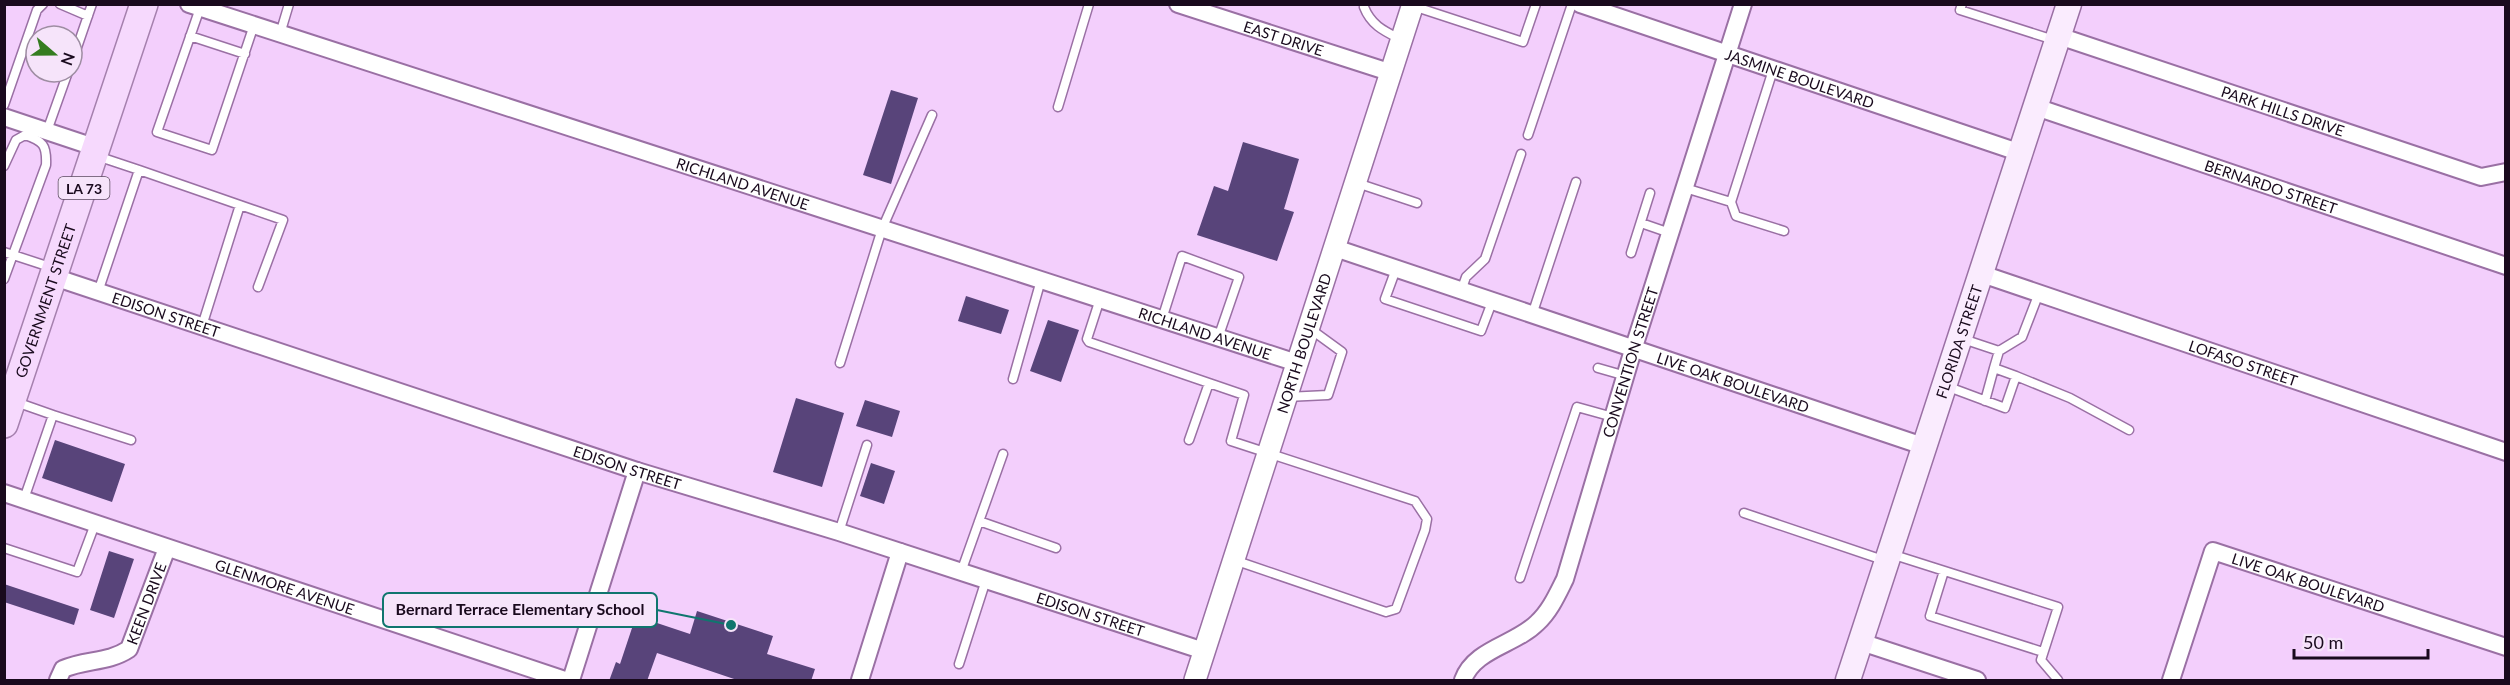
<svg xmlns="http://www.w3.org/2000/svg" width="2510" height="685" font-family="Lato,sans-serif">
<rect width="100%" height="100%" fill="#f3cffc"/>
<!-- building -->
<path fill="#58447a" d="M891,90L918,98L891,184L863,175Z
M1243,142L1299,159L1284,209L1294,212L1277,261L1197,235L1214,186L1228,191Z
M966,296L1009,310L1001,334L958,321Z
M1048,320L1079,330L1061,382L1030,371Z
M796,398L844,413L822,487L773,472Z
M865,400L900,411L892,437L856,426Z
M55,440L125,464L112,502L42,478Z
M871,463L895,471L884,504L860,496Z
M109,551L134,559L114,618L90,610Z
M4,584L79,609L74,625L4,602Z
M697,611L773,636L767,654L815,669L811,681H740L657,653L647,681H609L616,662L620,664L636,616L690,634Z"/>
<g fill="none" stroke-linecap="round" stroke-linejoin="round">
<!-- service casing -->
<g stroke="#9a70a4" stroke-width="11">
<path id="service" d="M60,4L88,16
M1962,4L1960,10L2054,40
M1413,6L1523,42L1536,4
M1364,7C1371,25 1384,31 1400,39
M200,8L157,132L212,150L254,25
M280,34L289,4
M190,36L245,54
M72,62L92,4
M4,105L37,10L43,4
M1058,107L1089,4
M47,131L68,72
M1528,135L1572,4
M97,156L139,170
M4,166L16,140L25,135C43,141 47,145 46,165L4,279
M1357,183L1417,203
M1685,188L1731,202L1773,70
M1731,202L1736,216L1784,231
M1641,223L1670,233
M4,252L53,268
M1631,253L1650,193
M1396,269L1385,299L1481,331L1492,302
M1461,291L1466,277L1485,259L1521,154
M98,292L139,170L283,220L258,287
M1100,299L1087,339L1089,342L1244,395L1231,441L1415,501L1427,519L1425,530L1396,609L1386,612L1234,560
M1532,315L1576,182
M1162,319L1182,256L1239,277L1218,338
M202,326L240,205
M1963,339L1999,351L1994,368
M1999,351L2022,337L2039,293
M840,363L882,229L932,115
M1598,368L1626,376
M1013,379L1041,280
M1946,386L2005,408L2016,376L2070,398L2129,430
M1286,397L1328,395L1342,352L1309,328
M1985,401L1994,368L2016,376
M16,402L53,415L24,499
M53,415L131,440
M1189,440L1209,383
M1744,513L1886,561
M979,521L1056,548
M839,532L867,445
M4,548L77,572L95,524
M1891,554L2058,607L2041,660L2058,680
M1944,571L1930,616L2043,652
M961,572L1003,454
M1520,578L1577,407L1613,417
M959,664L986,580"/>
</g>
<!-- minor casing -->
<g stroke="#9a70a4" stroke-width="20">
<g id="minor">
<path id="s1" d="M189,4L1297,363"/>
<path id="s2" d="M1178,4L1389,72"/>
<path id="s3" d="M1580,4L2021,153"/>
<path id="s4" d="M2059,36L2481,177L2506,172"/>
<path id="s5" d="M2036,107L2506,266"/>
<path d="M4,117L97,148"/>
<path id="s6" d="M1335,248L1926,447"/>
<path id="s7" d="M1982,274L2506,452"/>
<path id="s8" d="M54,277L637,471L839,532L1204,651"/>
<path id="s9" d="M4,493L565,680"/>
<path d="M1861,642L1977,680"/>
<path id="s10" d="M58,680L63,669C86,659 108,663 129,649L167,548"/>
<path d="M571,680L637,471"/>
<path d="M860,680L900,552"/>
<path id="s11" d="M1463,680C1474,649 1515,645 1537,623C1550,611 1557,595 1565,579L1633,350L1743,4"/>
<path id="s12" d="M2171,680L2213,551L2506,647"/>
</g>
</g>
<!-- tertiary casing -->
<g stroke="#9a70a4" stroke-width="24">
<g id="tertiary">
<path id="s13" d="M1195,680L1413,4"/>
</g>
</g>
<!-- secondary casing -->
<g stroke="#9a70a4" stroke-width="27">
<g id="secondary">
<path id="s14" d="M1848,680L2069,4"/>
</g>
</g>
<!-- primary casing -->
<g stroke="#a580ae" stroke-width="30">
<g id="primary">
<path id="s15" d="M4,424L144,4"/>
</g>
</g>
<!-- service -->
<use href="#service" stroke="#fff" stroke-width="8"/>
<!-- minor -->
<use href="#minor" stroke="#fff" stroke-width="16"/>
<!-- tertiary -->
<use href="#tertiary" stroke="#fff" stroke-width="21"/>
<!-- secondary -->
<use href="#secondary" stroke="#faecfe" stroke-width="24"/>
<!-- primary -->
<use href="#primary" stroke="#f6d9fd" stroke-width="27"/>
</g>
<g text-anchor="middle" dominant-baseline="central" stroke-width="6" stroke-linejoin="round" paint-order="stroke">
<!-- shield labels -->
<rect fill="#f6e4fa" stroke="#5b4b5f" stroke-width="1.5" x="58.5" y="177" width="51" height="22" rx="4.5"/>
<g font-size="14" font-weight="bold" fill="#190a1d">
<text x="84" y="188">LA 73</text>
</g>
<!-- street labels -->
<g font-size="15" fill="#190a1d" stroke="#f6e4fa">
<text stroke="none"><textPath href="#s2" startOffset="111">EAST DRIVE</textPath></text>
<text stroke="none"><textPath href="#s3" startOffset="232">JASMINE BOULEVARD</textPath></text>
<text stroke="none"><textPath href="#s4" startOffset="236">PARK HILLS DRIVE</textPath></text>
<text stroke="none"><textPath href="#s1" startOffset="582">RICHLAND AVENUE</textPath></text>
<text stroke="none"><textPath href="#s5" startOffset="248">BERNARDO STREET</textPath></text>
<text stroke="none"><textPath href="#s15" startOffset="130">GOVERNMENT STREET</textPath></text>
<text stroke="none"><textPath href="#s8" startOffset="118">EDISON STREET</textPath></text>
<text stroke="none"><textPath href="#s1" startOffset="1068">RICHLAND AVENUE</textPath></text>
<text stroke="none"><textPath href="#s13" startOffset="354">NORTH BOULEVARD</textPath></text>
<text stroke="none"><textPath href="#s14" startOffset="356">FLORIDA STREET</textPath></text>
<text stroke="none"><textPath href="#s11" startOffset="374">CONVENTION STREET</textPath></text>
<text stroke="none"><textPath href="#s7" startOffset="276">LOFASO STREET</textPath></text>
<text stroke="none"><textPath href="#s6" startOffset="420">LIVE OAK BOULEVARD</textPath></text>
<text stroke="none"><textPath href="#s8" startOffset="604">EDISON STREET</textPath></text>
<text stroke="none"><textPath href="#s12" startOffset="236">LIVE OAK BOULEVARD</textPath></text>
<text stroke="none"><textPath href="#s9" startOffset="296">GLENMORE AVENUE</textPath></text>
<text stroke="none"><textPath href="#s10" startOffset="130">KEEN DRIVE</textPath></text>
<text stroke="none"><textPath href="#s8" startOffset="1090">EDISON STREET</textPath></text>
</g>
</g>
<!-- callouts -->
<path fill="none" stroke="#0f766e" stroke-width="2" d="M731 625L657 610"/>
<circle fill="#0f766e" stroke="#f6e4fa" stroke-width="2" cx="731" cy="625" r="6"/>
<rect fill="#f6e4fa" stroke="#0f766e" stroke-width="2" x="383" y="593" width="274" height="34" rx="6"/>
<g font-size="16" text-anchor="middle" font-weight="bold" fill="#190a1d">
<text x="520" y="615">Bernard Terrace Elementary School</text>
</g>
<!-- border -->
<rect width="2510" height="685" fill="none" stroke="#190a1d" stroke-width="12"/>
<!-- north arrow -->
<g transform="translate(54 54) rotate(110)"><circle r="28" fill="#f6e4fa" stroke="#9e8da2" stroke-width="1.5"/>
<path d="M0-4.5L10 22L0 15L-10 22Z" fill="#357c20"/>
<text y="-9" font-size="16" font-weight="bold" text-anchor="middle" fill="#190a1d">N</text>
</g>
<!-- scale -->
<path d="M2294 649v9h134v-9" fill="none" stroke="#190a1d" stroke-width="3"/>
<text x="2303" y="649" font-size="18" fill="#190a1d" stroke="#f6e4fa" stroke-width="4.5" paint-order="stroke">50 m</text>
</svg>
